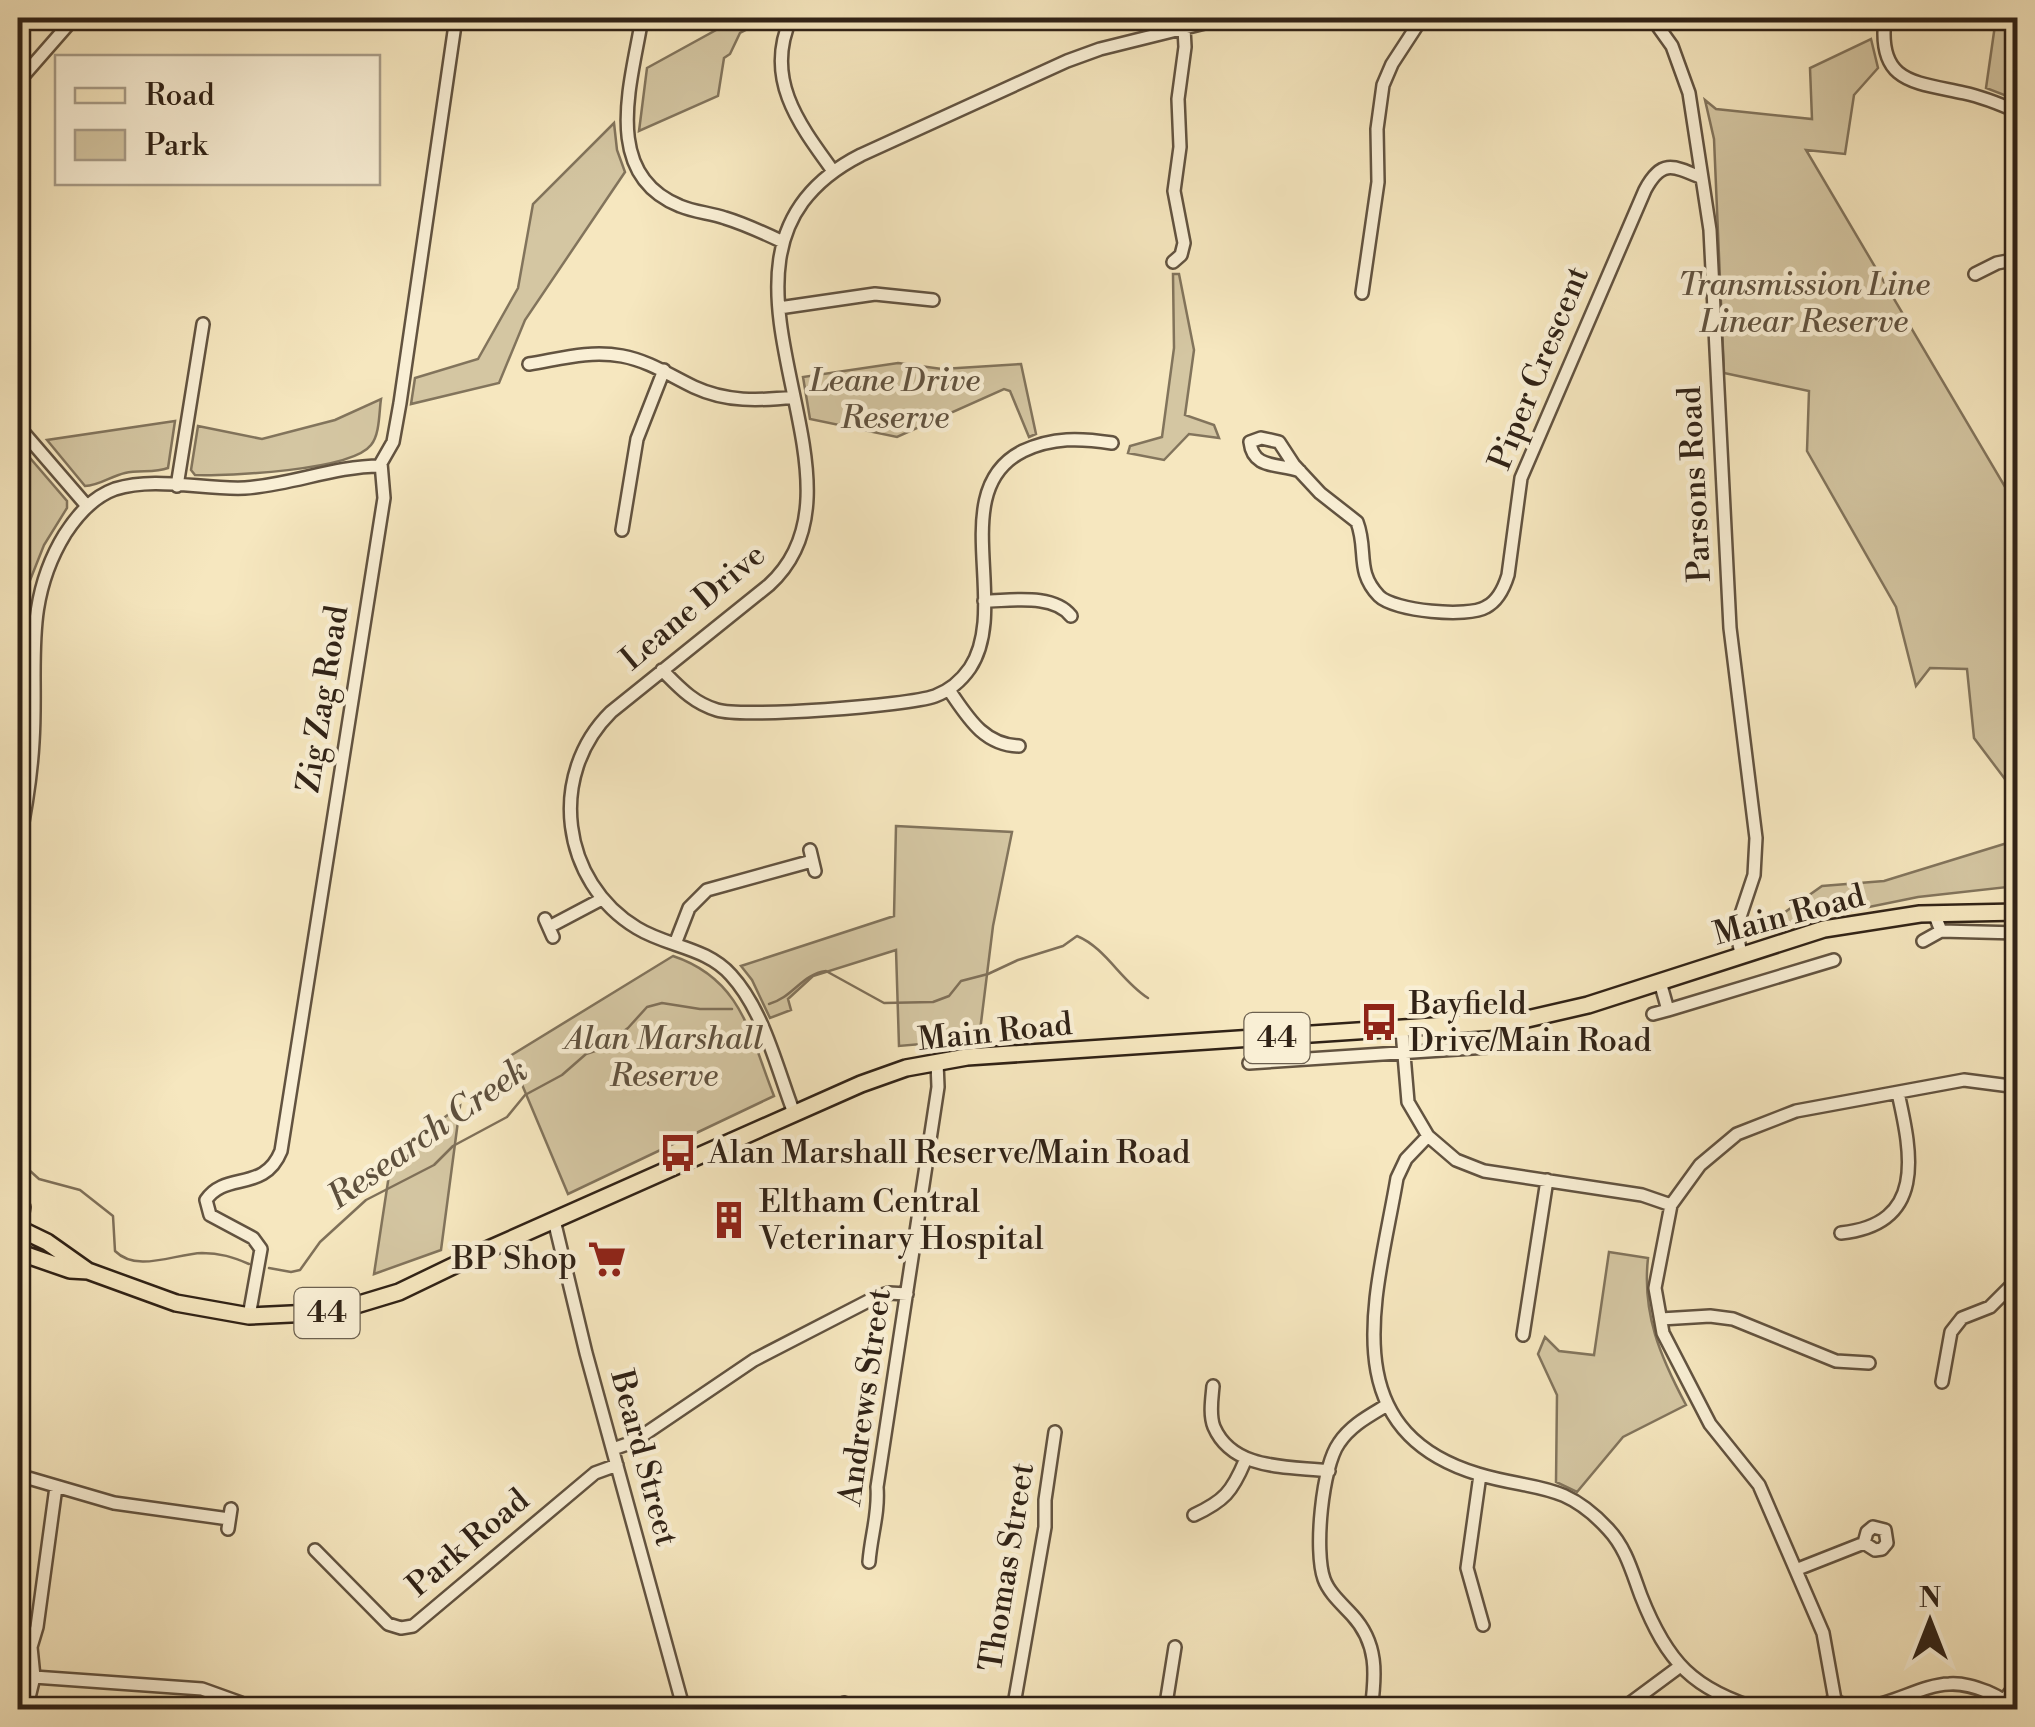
<svg xmlns="http://www.w3.org/2000/svg" width="2035" height="1727" font-family="'Libre Bodoni',serif">
<rect width="100%" height="100%" fill="#f6e7bf"/>
<filter id="stains"><feTurbulence type="fractalNoise" baseFrequency=".002" numOctaves="4"/><feColorMatrix values="0 0 0 0 .2 0 0 0 0 .09 0 0 0 0 .02 0 0 0 .5 -.17"/></filter>
<radialGradient id="worn" r=".72"><stop offset=".6" stop-color="#630" stop-opacity="0"/><stop offset="1" stop-color="#630" stop-opacity=".3"/></radialGradient>
<!-- green -->
<path fill="#d4c6a2" stroke="#82745c" stroke-width="2.5" d="M738,18H769L740,33L730,54L724,58L718,96L639,131L647,68Z
M1996,18H2017V100L1986,88Z
M1871,39L1878,68L1854,95L1845,154L1806,150L2017,507V795L1974,738L1967,669L1930,668L1916,686L1896,607L1807,451L1809,391L1724,373L1714,139L1705,100L1716,109L1812,119L1810,68Z
M614,123L617,150L625,172L525,320L499,383L411,404L415,378L478,359L518,288L533,204Z
M1173,274H1179L1194,350L1185,415L1214,425L1219,438L1189,434L1164,460L1128,453L1130,446L1162,437L1174,348Z
M898,363L942,369L1021,364L1036,434L1029,437L1010,391L1004,389L897,437L810,419L803,377Z
M381,399C379,412 380,434 371,445C351,471 228,476 195,475L191,470L198,426L262,439L335,420Z
M175,421L168,468C155,473 140,470 125,473C111,476 99,486 85,486L47,440Z
M18,444L67,501V508L44,545L27,588L18,587Z
M896,826L1012,832L993,926L979,1039L899,1046L896,950L813,976L788,999L791,1010L770,1018L752,980L741,966L894,916Z
M2017,840V886L1918,897L1761,929L1822,886L1884,881Z
M673,956C742,979 750,1035 774,1096L568,1194L510,1056Z
M460,1106L441,1250L374,1274L389,1175H378L396,1153Z
M1609,1252L1648,1258C1642,1314 1660,1356 1686,1405L1623,1437L1577,1492L1556,1482L1557,1395L1538,1354L1545,1337L1559,1351L1594,1355Z"/>
<g fill="none" stroke-linecap="round" stroke-linejoin="round">
<!-- stream -->
<path stroke="#7f7059" stroke-width="2.5" d="M769,1004C792,998 802,974 826,971L884,1003L933,1002L949,996L961,981L988,974L1018,960L1063,946L1077,936C1106,948 1121,981 1148,998
M18,1160L39,1179L80,1190L113,1216L115,1251C137,1273 174,1254 202,1253C220,1253 233,1257 249,1264
M269,1268L291,1272L300,1270L320,1242L366,1200L434,1165L453,1146L507,1117L525,1095L562,1075L586,1054L598,1050L628,1028L647,1007L662,1003L700,1009H732"/>
<!-- minor casing -->
<g stroke="#625340" stroke-width="16">
<path id="minor" d="M642,18C632,81 600,174 680,206C694,212 710,213 725,218C745,224 764,233 783,242
M791,18C764,78 798,123 833,171
M1652,18L1672,46L1689,93L1710,230L1730,628L1756,838L1754,875L1736,929L1741,954
M1885,18C1877,83 1914,82 1964,93C1983,97 2000,104 2018,112
M18,82L74,18
M1173,262L1181,255L1184,243L1174,191L1180,147L1178,99L1185,47L1184,28
M1975,274L1997,263L2018,259
M18,282H19
M1362,293L1378,182L1377,129L1383,85L1392,64L1422,18
M779,308L875,294L933,300
M529,364C560,359 589,350 622,356C649,361 669,375 694,387C726,402 759,401 794,397
M18,426L87,506
M1300,471C1279,463 1253,470 1250,442L1261,438L1279,442L1294,465L1320,493L1357,522C1368,551 1355,571 1379,596C1394,611 1468,618 1486,607C1498,601 1504,588 1508,575L1521,478L1645,190C1661,160 1672,165 1700,177
M177,486L203,324
M622,530L637,439L664,370
M984,601C1010,601 1053,593 1071,616
M662,670C679,687 693,703 717,710C743,718 907,706 935,696C951,690 961,681 970,668C1011,606 945,490 1023,451C1053,437 1080,438 1112,443
M949,690C967,716 983,745 1019,746
M18,848C25,814 31,778 33,742C38,666 22,604 65,534C78,514 93,497 115,489C156,476 203,490 245,488C291,485 335,466 380,466
M810,850L815,871
M1934,913L1941,931L2018,933
M545,919L553,937
M549,927L602,899
M1923,941L1941,931
M675,944L689,908L707,890L812,861
M1660,982L1668,1010L1834,960
M1653,1014L1668,1010
M1402,1031L1408,1102L1428,1136L1456,1160L1484,1171L1642,1195L1671,1205
M1249,1063L1535,1044
M794,1113C777,1069 764,1011 731,975C706,947 668,947 637,928C561,882 547,775 611,712L769,585C890,475 667,254 861,155L1067,61L1100,49L1225,18
M1428,1136L1406,1159L1397,1178C1378,1291 1329,1429 1478,1474C1533,1491 1563,1480 1608,1529C1626,1548 1632,1572 1641,1596C1667,1662 1693,1690 1762,1710
M18,1200L24,1207L20,1229
M554,1220L586,1353L684,1710
M1841,1233C1926,1224 1912,1155 1898,1093
M249,1316L261,1249L253,1238L210,1215L206,1200C225,1171 264,1193 281,1151L384,498L381,463L393,442L400,403L456,18
M1661,1319L1710,1316L1733,1319L1836,1361L1869,1363
M1523,1335L1547,1180
M1942,1382L1951,1332L1962,1318L1990,1307L2018,1279
M1213,1386C1212,1398 1209,1415 1214,1427C1233,1471 1289,1466 1329,1471
M613,1449L633,1442L754,1360L876,1297L889,1293L907,1294
M18,1475L114,1503L229,1519
M1480,1475L1467,1568L1483,1625
M1194,1515C1224,1501 1232,1492 1245,1461
M228,1529L231,1509
M315,1550L388,1624L401,1628L413,1626L595,1473L617,1465
M869,1562C871,1535 879,1514 877,1487L938,1087L937,1062
M1798,1569L1864,1543L1867,1532L1873,1527L1885,1530L1887,1543L1882,1549L1875,1550L1864,1543
M34,1677L202,1689L241,1703
M2005,1699L2018,1682
M1835,1700L1823,1633L1759,1485L1710,1424L1663,1333L1655,1288L1671,1205L1700,1165L1737,1134L1796,1111L1964,1080L2018,1087
M1835,1700C1868,1723 1913,1685 1949,1684C1963,1683 1975,1687 1988,1692C1999,1697 2005,1700 2014,1710
M26,1710L34,1677L31,1647L37,1627L56,1487
M843,1710L844,1703
M1013,1710L1045,1527V1500L1055,1432
M1165,1710L1175,1647
M1371,1710C1376,1674 1378,1643 1352,1615C1342,1604 1329,1593 1324,1579C1314,1551 1322,1467 1339,1443C1351,1425 1369,1416 1387,1405
M1621,1710L1679,1667
M1815,1710L1835,1700"/>
</g>
<!-- major casing -->
<g stroke="#302216" stroke-width="20">
<path id="major" d="M18,1228L47,1242L88,1271L176,1303L249,1316L333,1312L399,1292L482,1252L861,1084L906,1068L967,1057L1523,1020L1588,1005L1824,929L1920,914L2018,912
M18,1252L70,1270L88,1271"/>
</g>
<!-- minor -->
<use href="#minor" stroke="#f9efd5" stroke-width="11"/>
<!-- major -->
<use href="#major" stroke="#f6e7bf" stroke-width="15"/>
</g>
<!-- icons -->
<defs>
<g id="bus-bare" transform="scale(3)"><path d="M-5-6H5V4H4V6H2V4H-2V6H-4V4H-5ZM-3.5-4V0h7V-4ZM-3.5 1.2v1.5H-2V1.2ZM2 1.2v1.5H3.5V1.2Z" fill="#8f2418" stroke="#f9efd5" stroke-width="2.5" paint-order="stroke"/></g>
<g id="building-bare" transform="scale(3)"><path d="M-4-6H4V6H1V3H-1V6H-4ZM-2.5-4.3h1.7v1.8h-1.7ZM.8-4.3h1.7v1.8H.8ZM-2.5-1h1.7V.8h-1.7ZM.8-1h1.7V.8H.8Z" fill="#8f2418" stroke="#f9efd5" stroke-width="2.5" paint-order="stroke"/></g>
<g id="supermarket-bare" transform="scale(3)"><path d="M-6-5.5h2.5l.6 2H6L4.5 2H-2.5L-4.4-4H-6ZM-1.5 3.2a1.3 1.3 0 1 0 .1 0ZM3 3.2a1.3 1.3 0 1 0 .1 0Z" fill="#8f2418" stroke="#f9efd5" stroke-width="2.5" paint-order="stroke"/></g>
</defs>
<g fill-rule="evenodd">
<use href="#bus-bare" x="1379" y="1022"/>
<use href="#bus-bare" x="678" y="1153"/>
<use href="#building-bare" x="729" y="1220"/>
<use href="#supermarket-bare" x="607" y="1259"/>
</g>
<g text-anchor="middle" dominant-baseline="central" stroke-width="9" stroke-linejoin="round" paint-order="stroke">
<!-- shield labels -->
<g fill="#f9efd5" stroke="#6c604f" stroke-width="2.5">
<rect x="1244.5" y="1013" width="65" height="50" rx="8"/>
<rect x="294.5" y="1288" width="65" height="50" rx="8"/>
</g>
<g font-size="30" font-weight="bold" fill="#302216">
<text x="1277" y="1038">44</text>
<text x="327" y="1313">44</text>
</g>
<!-- park labels -->
<g font-size="32" font-style="italic" fill="#615340" stroke="#f9efd5">
<text x="1804" y="285">Transmission Line<tspan x="1804" dy="37">Linear Reserve</tspan></text>
<text x="895" y="381">Leane Drive<tspan x="895" dy="37">Reserve</tspan></text>
<text x="664" y="1039">Alan Marshall<tspan x="664" dy="37">Reserve</tspan></text>
</g>
<!-- street labels -->
<g font-size="32" fill="#302216" stroke="#f9efd5">
<text transform="translate(1539 368) rotate(-68)">Piper Crescent</text>
<text transform="translate(1695 484) rotate(-93)">Parsons Road</text>
<text transform="translate(693 607) rotate(-40)">Leane Drive</text>
<text transform="translate(323 699) rotate(-81)">Zig Zag Road</text>
<text transform="translate(1789 915) rotate(-15)">Main Road</text>
<text transform="translate(995 1032) rotate(-6)">Main Road</text>
<text transform="translate(865 1397) rotate(-82)">Andrews Street</text>
<text transform="translate(644 1458) rotate(75)">Beard Street</text>
<text transform="translate(468 1543) rotate(-40)">Park Road</text>
<text transform="translate(1007 1567) rotate(-81)">Thomas Street</text>
</g>
<!-- poi labels -->
<g font-size="32" fill="#302216" stroke="#f9efd5" text-anchor="start">
<text x="1409" y="1004">Bayfield<tspan x="1409" dy="37">Drive/Main Road</tspan></text>
<text x="708" y="1153">Alan Marshall Reserve/Main Road</text>
<text x="759" y="1202">Eltham Central<tspan x="759" dy="37">Veterinary Hospital</tspan></text>
<text x="577" y="1259" text-anchor="end">BP Shop</text>
</g>
<!-- water labels -->
<g font-size="35" font-style="italic" fill="#5e503d" stroke="#f9efd5">
<text transform="translate(428 1134) rotate(-35)">Research Creek</text>
</g>
</g>
<!-- margin -->
<rect width="2035" height="1727" fill="none" stroke="#f6e7bf" stroke-width="60"/>
<rect x="20" y="20" width="1995" height="1687" fill="none" stroke="#302216" stroke-width="5"/>
<rect x="30" y="30" width="1975" height="1667" fill="none" stroke="#302216" stroke-width="2.5"/>
<!-- legend -->
<rect x="55" y="55" width="325" height="130" fill="#f9efd5" stroke="#a99d89" stroke-width="2.5"/>
<rect x="75" y="88" width="50" height="15" fill="#f6e7bf" stroke="#a99d89" stroke-width="2.5"/>
<text x="145" y="105" font-size="30" fill="#302216">Road</text>
<rect x="75" y="130" width="50" height="30" fill="#d4c6a2" stroke="#a99d89" stroke-width="2.5"/>
<text x="145" y="155" font-size="30" fill="#302216">Park</text>
<!-- north arrow -->
<g transform="translate(1930 1622)" stroke="#f9efd5" stroke-width="8" paint-order="stroke">
<path d="M0-8L18 38L0 25L-18 38Z" fill="#302216"/>
<text y="-15" font-size="28" font-weight="bold" text-anchor="middle" fill="#302216">N</text>
</g>
<rect width="100%" height="100%" filter="url(#stains)"/>
<rect width="100%" height="100%" fill="url(#worn)"/>
</svg>
